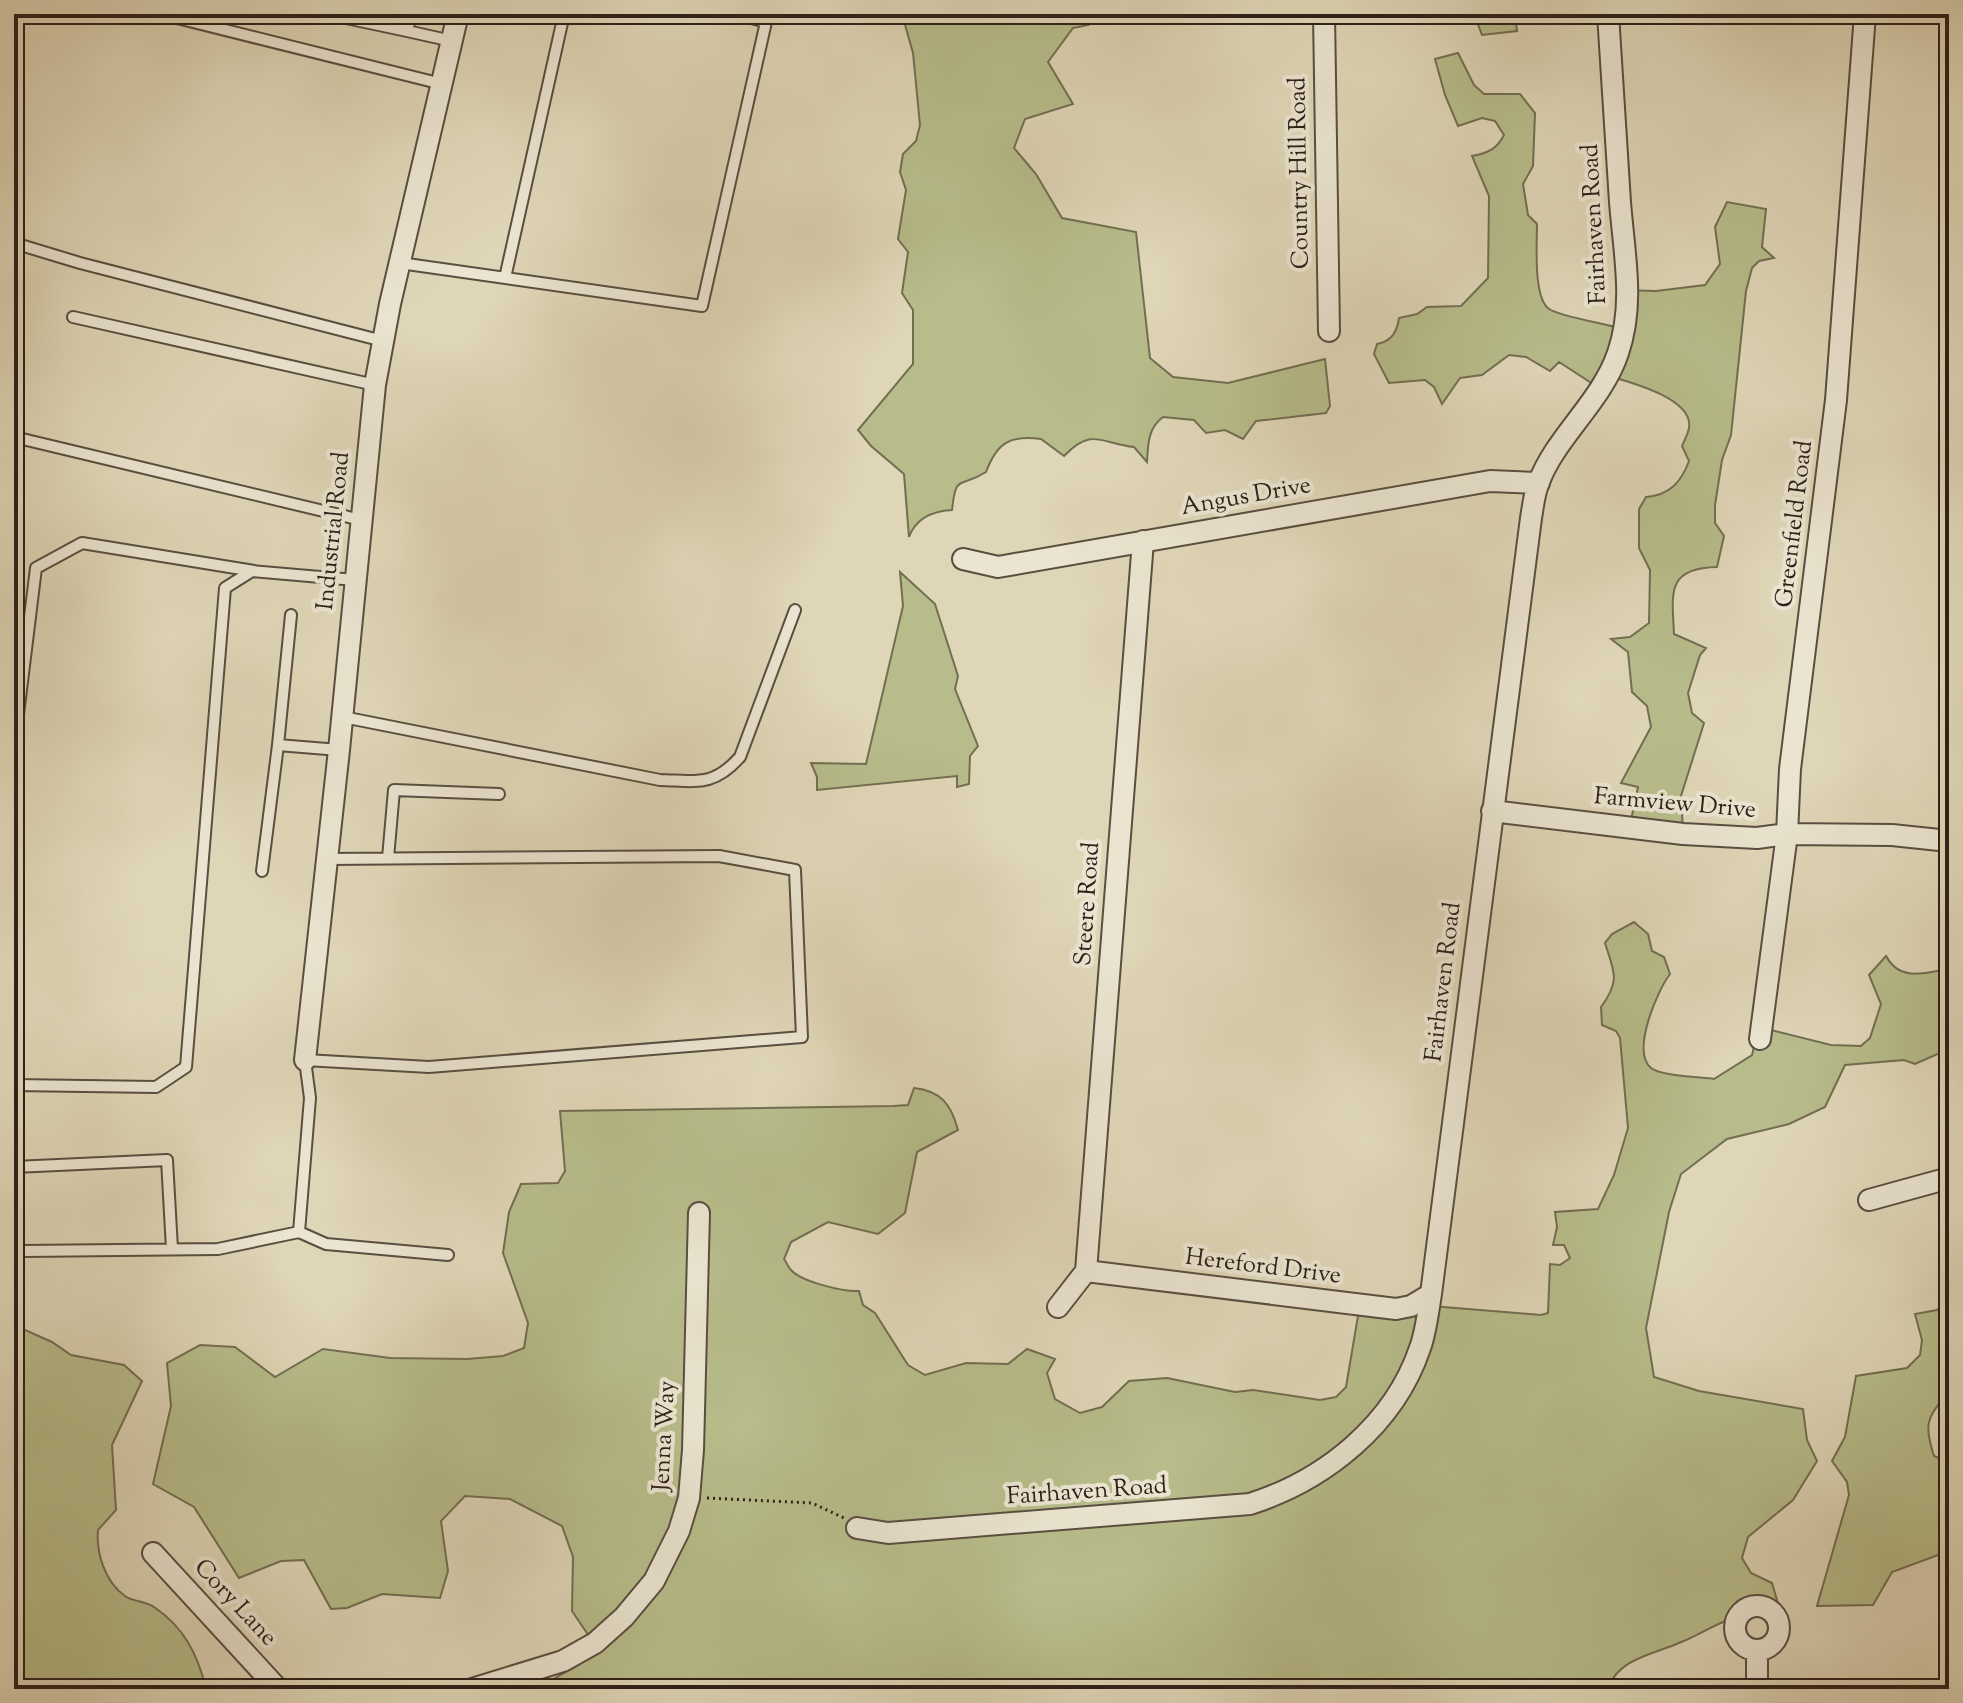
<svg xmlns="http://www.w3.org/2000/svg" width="1963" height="1703" font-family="'Sorts Mill Goudy',serif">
<rect width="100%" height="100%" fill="#dfd6b7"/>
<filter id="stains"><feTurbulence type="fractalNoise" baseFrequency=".0025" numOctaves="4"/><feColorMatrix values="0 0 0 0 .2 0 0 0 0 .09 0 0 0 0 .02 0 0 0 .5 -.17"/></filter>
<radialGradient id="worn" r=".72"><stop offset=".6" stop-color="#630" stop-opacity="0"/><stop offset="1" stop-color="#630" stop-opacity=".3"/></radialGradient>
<!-- green -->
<path fill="#b7bc8a" stroke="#726e52" stroke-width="2" d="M902,14H1082L1088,25L1073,28L1048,62L1073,104L1025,119L1014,148L1036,174L1062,218L1136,232L1150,358L1173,377L1228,383L1325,359L1330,406L1326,413L1256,421L1243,439L1225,430L1206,433L1194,420L1163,417C1148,428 1148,444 1147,462L1134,447C1100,443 1092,427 1064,456L1041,439C1009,435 997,443 986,472C960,489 956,472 952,510C934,511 916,518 909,537L904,474L871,446L858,430L913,364V310L902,293L908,252L898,239L906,190L900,172L903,154L916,141L920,125L913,53Z
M1474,14H1515L1517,31L1482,35Z
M1458,53L1474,85L1484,94H1520L1535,113L1533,166L1523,184L1528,215L1537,224C1537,243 1533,298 1549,309C1559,316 1601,323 1615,327L1623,290L1656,291L1705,285L1720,264L1715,227L1727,202L1766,209L1762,247L1774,258L1759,261L1752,268L1746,291L1731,435L1722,460L1715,505V523L1724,536L1717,567C1666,568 1672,593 1674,634L1706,648L1700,655L1688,693L1692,713L1704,723L1681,796L1683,831L1630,825L1638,787L1621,783L1651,727L1647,706L1632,692L1628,652L1611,639L1630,637L1649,623L1650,570L1639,548V509L1646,497C1669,495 1681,483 1689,461L1682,446C1684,441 1688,434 1689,428C1694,398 1627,381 1605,375L1593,384L1559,362L1550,371L1526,357L1509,355L1482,375L1460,378L1442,404L1434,387L1425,380L1389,383L1374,354L1377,344C1392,341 1397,332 1399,318L1417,314L1427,307L1461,306L1488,278L1489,196L1472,156C1488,153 1497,149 1504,135L1495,121L1482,118L1458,126L1445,95L1435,59Z
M900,572L935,604L958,676L955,689L978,746L970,756L969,784L957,787V776L817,790V777L811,763L866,764L903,606Z
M1634,922L1648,934L1652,951L1664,957L1670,974C1657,991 1631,1052 1651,1068C1661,1076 1699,1077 1714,1079L1752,1055L1759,1027L1831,1045L1861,1046L1870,1038L1881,1004L1869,975L1886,956C1900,982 1924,973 1949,969V1049L1915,1064L1904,1060L1845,1065L1825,1107L1789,1124L1727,1139L1681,1174L1669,1212L1646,1328L1654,1377L1699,1391L1803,1409L1807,1440L1817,1461L1793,1500L1748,1537L1742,1558L1751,1573L1772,1583L1779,1607C1760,1621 1751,1613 1731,1619C1713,1625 1697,1636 1679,1643C1651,1655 1620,1658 1607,1689H536L578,1665L597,1648L572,1611L573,1557L562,1526L510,1499L465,1496L441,1521L448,1571L440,1598L382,1594L347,1608L331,1609L304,1560L281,1561L239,1578L194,1507L153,1484L171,1406L167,1363L200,1345L235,1347L275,1377L323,1349L390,1358L467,1359L503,1356L524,1348L528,1323L503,1253L509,1212L521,1184L558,1183L565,1171L560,1111L893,1106L908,1105L914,1088C941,1091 951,1104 958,1130L917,1152L905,1213L878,1234L828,1222L791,1242L784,1259C787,1263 788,1267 791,1270C802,1282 844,1292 859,1291L863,1305L875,1313L908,1365L925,1375L966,1363L1008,1364L1027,1349L1055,1359L1047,1373L1055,1399L1080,1413L1102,1407L1129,1381L1167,1378L1235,1392L1253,1390L1320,1400L1336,1397L1346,1387L1360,1304L1431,1306L1541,1315L1548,1313L1550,1264L1560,1265L1570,1258L1564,1245H1553L1557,1227L1555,1212L1598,1209L1614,1175L1628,1128L1620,1038L1616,1031L1602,1025L1601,1007C1621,980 1614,972 1605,943L1612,934Z
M1949,1298V1396L1945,1397C1925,1418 1925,1428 1934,1456L1949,1462V1551L1892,1572L1873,1605L1817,1606L1849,1495L1847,1482L1832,1461L1845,1437L1856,1376L1907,1368L1920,1355L1922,1340L1915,1314L1937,1310Z
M14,1315L25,1330L52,1342L71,1355L124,1365L142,1381L112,1445L116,1510L98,1530C96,1553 105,1582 125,1596C133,1602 146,1601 154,1607C184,1627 198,1655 206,1689H14Z"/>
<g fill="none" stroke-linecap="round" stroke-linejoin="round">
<!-- lane casing -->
<g stroke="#5a4e41" stroke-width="14">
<path id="lane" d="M161,14L442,84
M327,14L407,31L411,14
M407,31L452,41
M14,243L80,263L383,341
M400,263L702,306L766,22L737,14
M505,278L564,14
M73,317L375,385
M14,437L361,520
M343,717L660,780C697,781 713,787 740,757L795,610
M278,745L291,615
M14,747L36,568L82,543L254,571
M388,858L394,790L499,794
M262,871L278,745L339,750
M14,1085L156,1087L186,1067L225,588L252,571L355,580
M14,1167L167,1160L172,1249
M299,1232L326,1244L448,1255
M14,1246L23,1251L218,1249L299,1232L310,1098L305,1060L429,1067L802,1037L795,870L719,856L328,859"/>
</g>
<!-- street casing -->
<g stroke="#5a4e41" stroke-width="24">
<path id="street" d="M1324,14L1329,331
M963,559L998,567L1490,481L1539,483
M1492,811L1683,834L1757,838L1787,834L1892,835L1949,841
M1760,1039L1787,834L1790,769L1836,400L1865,14
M305,1060L339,750L375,385L390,304L458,14
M1869,1200L1949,1178
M1086,1271L1143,541
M1086,1271L1396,1309L1411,1306L1431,1294
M1058,1307L1086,1271
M857,1528L888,1533L1250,1504C1325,1480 1394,1425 1420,1348C1426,1332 1428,1312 1431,1294L1531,518C1533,507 1534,493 1539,482C1555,438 1602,401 1618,353C1635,303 1624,254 1620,202C1616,140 1612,77 1608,14
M153,1553L278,1689
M1735 1628a22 22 0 1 1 44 0a22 22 0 1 1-44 0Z
M472,1689L563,1661L595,1643L624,1617L654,1581L679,1531L689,1498L693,1450L699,1213
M1757,1689V1651"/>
</g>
<!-- path -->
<path stroke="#2d201a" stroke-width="3" stroke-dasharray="2 4" stroke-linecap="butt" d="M707,1498L812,1503L844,1518"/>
<!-- lane -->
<use href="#lane" stroke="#eae4d0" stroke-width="10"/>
<!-- street -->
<use href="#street" stroke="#eae4d0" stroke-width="20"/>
</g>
<g text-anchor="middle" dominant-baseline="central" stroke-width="8" stroke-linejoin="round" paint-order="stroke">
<!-- street labels -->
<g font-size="24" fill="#2d201a" stroke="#eae4d0">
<text transform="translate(1300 173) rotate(-91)">Country Hill Road</text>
<text transform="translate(1595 224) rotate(-93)">Fairhaven Road</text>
<text transform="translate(1246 497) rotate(-10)">Angus Drive</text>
<text transform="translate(1795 524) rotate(-83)">Greenfield Road</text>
<text transform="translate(334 531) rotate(-84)">Industrial Road</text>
<text transform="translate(1675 804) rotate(5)">Farmview Drive</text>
<text transform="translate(1088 904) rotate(-86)">Steere Road</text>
<text transform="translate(1444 982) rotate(-83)">Fairhaven Road</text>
<text transform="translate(1263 1267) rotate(7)">Hereford Drive</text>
<text transform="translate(665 1436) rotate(-87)">Jenna Way</text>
<text transform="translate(1087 1492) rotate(-4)">Fairhaven Road</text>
<text transform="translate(235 1603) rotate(47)">Cory Lane</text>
</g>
</g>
<!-- margin -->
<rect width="1963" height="1703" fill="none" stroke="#dfd6b7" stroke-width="48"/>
<rect x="16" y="16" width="1931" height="1671" fill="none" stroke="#2d201a" stroke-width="4"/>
<rect x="24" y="24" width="1915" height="1655" fill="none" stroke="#2d201a" stroke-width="2"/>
<rect width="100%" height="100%" filter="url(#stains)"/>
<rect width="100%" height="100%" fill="url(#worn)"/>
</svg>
